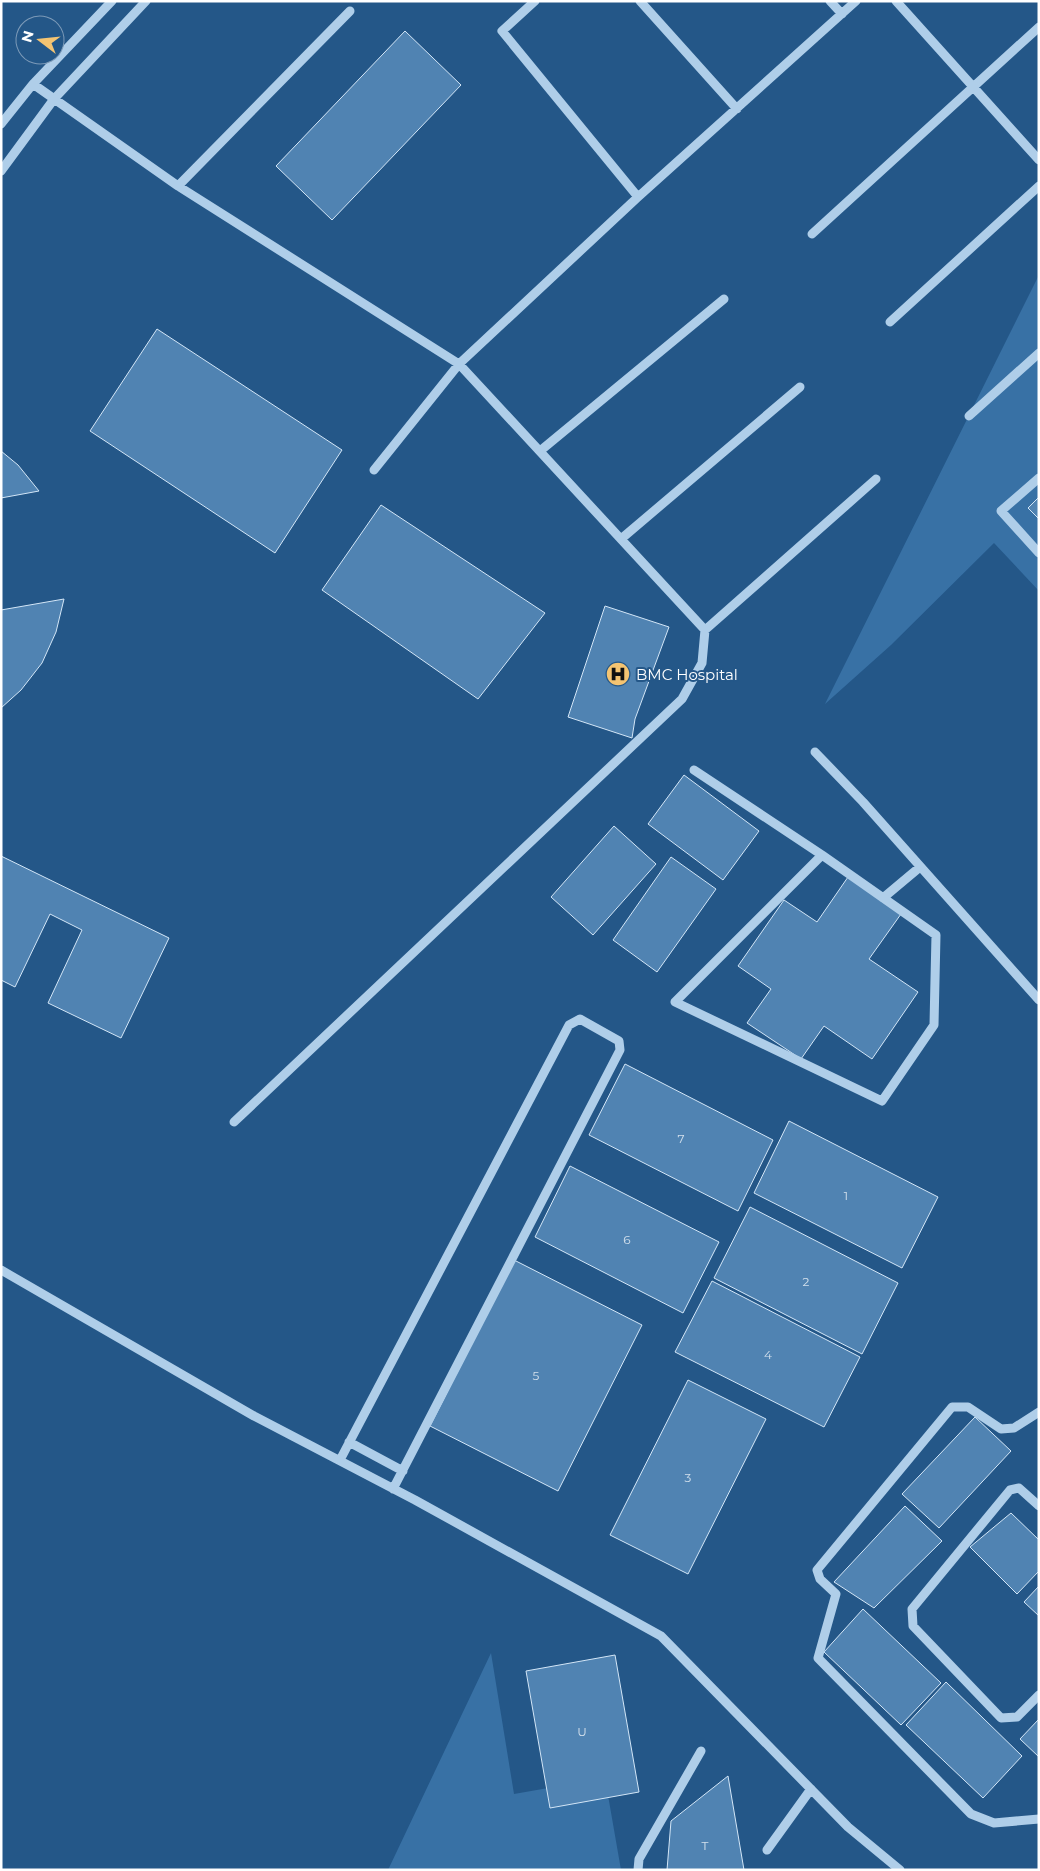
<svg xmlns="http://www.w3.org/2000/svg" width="1040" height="1871" font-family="Montserrat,sans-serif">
<rect width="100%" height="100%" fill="#245788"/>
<!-- park -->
<path fill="#3871a5" d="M1039,275V591L994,543L891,645L825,704Z
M491,1653L514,1794L605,1778L621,1870H388Z"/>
<!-- building -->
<path fill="#5083b2" stroke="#d3e6f7" d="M405,31L461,85L332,220L276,166Z
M157,329L342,450L275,553L90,431Z
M1,451L18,465L39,491L1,498Z
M1039,497V519L1028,508Z
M381,505L545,613L478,699L322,590Z
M64,599L56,632L42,663L21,690L1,708V610Z
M605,606L669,627L635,719L632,738L568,717Z
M684,775L759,831L723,880L648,824Z
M614,826L656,864L593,935L551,897Z
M1,856L169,938L121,1038L48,1003L82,930L50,914L15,987L1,980Z
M671,857L716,889L657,972L613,940Z
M848,877L901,914L869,959L918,992L872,1059L824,1026L801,1059L747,1023L771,989L738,966L784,900L817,922Z
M625,1064L773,1140L738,1211L589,1135Z
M789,1121L938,1197L902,1268L754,1193Z
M570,1166L719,1242L683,1313L535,1237Z
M750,1207L898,1283L862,1354L714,1278Z
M514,1260L642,1325L558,1491L430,1426Z
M712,1281L860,1357L824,1427L675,1352Z
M688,1380L766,1419L688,1574L610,1535Z
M975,1417L1011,1451L939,1528L902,1494Z
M905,1506L942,1541L874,1608L834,1582Z
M1011,1513L1039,1540V1571L1017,1594L970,1547Z
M1039,1586V1616L1024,1602Z
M863,1609L941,1683L901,1725L824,1652Z
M615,1655L639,1792L550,1808L526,1671Z
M946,1682L1022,1756L983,1798L906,1725Z
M1039,1719V1757L1020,1739Z
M728,1776L744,1870H667L671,1821Z"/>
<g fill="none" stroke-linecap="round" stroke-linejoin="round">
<!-- minor -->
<path stroke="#afcee9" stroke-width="9" d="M535,1L502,31L638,197
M640,1L737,109
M830,1L842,14
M896,1L1039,160
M33,84L178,186L459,364L705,630L702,663L682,699L234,1122
M1,124L33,84L112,1
M1,171L54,99L146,1
M178,186L350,11
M812,234L1039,27
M890,322L1039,186
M969,416L1039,353
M540,451L724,299
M374,470L459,364L638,197L856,1
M1039,478L1001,511L1039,553
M621,539L800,387
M705,630L876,479
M815,752L863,802L1039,1000
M694,770L822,855L936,935L934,1025L882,1101L675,1002L822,855
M883,898L920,867
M1,1270L254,1416L415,1500L661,1636L848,1827L900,1870
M1039,1412L1014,1428L1001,1429L968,1407H952L817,1570L820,1579L836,1594L818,1658L971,1814L994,1823L1039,1819
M349,1442L403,1471
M340,1460L569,1025L580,1019L619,1041L620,1050L393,1489
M1039,1506L1019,1488L1010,1490L912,1609L913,1626L1001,1718L1017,1717L1039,1695
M767,1850L811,1789
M638,1870L639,1859L701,1751"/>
</g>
<!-- icons -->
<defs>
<g id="hospital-disc" transform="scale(1.25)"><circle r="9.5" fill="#f4c472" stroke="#245788"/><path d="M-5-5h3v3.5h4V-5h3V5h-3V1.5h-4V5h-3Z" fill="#111"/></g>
</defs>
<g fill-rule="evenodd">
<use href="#hospital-disc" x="618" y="674"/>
</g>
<g text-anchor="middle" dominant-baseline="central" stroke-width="4" stroke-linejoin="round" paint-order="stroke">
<!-- number labels -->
<g font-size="12" fill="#d3e0ec">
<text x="681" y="1138">7</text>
<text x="846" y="1195">1</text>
<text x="627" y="1239">6</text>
<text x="806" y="1281">2</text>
<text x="768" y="1354">4</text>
<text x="536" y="1375">5</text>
<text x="688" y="1477">3</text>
<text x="582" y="1731">U</text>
<text x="705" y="1845">T</text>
</g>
<!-- poi labels -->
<g font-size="15" fill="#fff" stroke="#245788" text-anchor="start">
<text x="636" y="674">BMC Hospital</text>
</g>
</g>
<!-- border -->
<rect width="1040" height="1871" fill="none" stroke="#ffffff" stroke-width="5"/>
<!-- north arrow -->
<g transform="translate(40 40) rotate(286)"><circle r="24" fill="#245788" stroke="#7c9ab8"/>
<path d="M0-4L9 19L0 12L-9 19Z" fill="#f4c472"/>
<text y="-8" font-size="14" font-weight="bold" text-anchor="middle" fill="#ffffff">N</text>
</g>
</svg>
